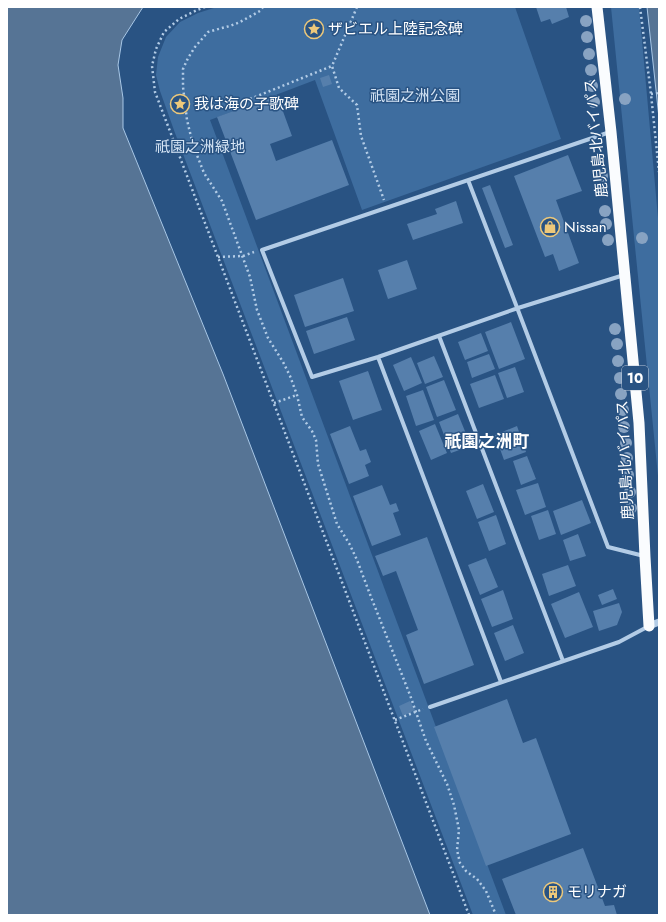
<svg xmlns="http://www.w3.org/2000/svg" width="666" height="922" font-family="Jost,'Noto Sans JP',sans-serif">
<rect width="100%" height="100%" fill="#295383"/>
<!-- green -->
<path fill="#3e6d9f" d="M217,7H515L561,139L362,210L315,80L210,120L506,915H473L175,133L160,91L156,75L158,57L166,37L180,22L198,13Z
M611,7H639L659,229V511L658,476Z"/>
<!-- water -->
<path fill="#567495" stroke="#a8c7e6" d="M7,7H143L122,40L118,65L123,98V128L223,374L430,915H7Z
M647,7H659V118Z"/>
<!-- building -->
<path fill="#567fac" d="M536,7H566L569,17L552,24L550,19L541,22Z
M329,75L332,84L323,87L320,78Z
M277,95L292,136L270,144L276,161L332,140L349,185L256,220L217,117Z
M568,155L582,191L556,200L579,263L559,271L553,254L545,257L514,176Z
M490,185L513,245L505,248L482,188Z
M456,201L463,223L413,240L407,224L437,214L435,209Z
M407,260L417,289L388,299L378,270Z
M343,278L354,311L305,327L294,295Z
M347,317L355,340L314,354L306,331Z
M511,322L525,359L499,369L485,332Z
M481,333L488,351L465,360L458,342Z
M489,354L495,369L472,378L467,362Z
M434,356L443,377L425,384L417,363Z
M411,357L422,383L404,391L393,365Z
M515,367L524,392L507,398L498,373Z
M368,371L382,410L353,420L339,381Z
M495,375L504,399L479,408L470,384Z
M444,380L456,410L437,417L426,387Z
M423,390L434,420L416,426L406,396Z
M458,414L471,446L451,453L439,422Z
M435,424L447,453L431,460L419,431Z
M350,426L360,451L366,449L371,462L365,465L369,476L349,484L330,434Z
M517,426L526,452L504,460L495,435Z
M527,456L536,479L521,485L513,461Z
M538,483L546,507L525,515L516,490Z
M483,484L494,512L477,519L466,491Z
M382,485L390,505L396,503L399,511L393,513L401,535L372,546L353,496Z
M582,500L591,523L561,535L553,511Z
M548,510L556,534L539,540L531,516Z
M496,515L506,544L489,551L478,522Z
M578,534L586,556L570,561L563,540Z
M427,537L474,665L424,684L406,635L418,630L396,571L383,576L375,556Z
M486,558L498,587L480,595L468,565Z
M568,565L576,586L549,596L542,574Z
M613,589L617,599L602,605L598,595Z
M503,590L513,619L492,627L481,599Z
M579,592L593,627L565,638L551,604Z
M619,603L622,612L617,625L599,631L593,611Z
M513,625L524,653L505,661L494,633Z
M507,699L523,743L536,738L571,834L486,866L434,727Z
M410,701L415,710L403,716L399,706Z
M583,848L605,906L614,905L617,915H516L502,879Z"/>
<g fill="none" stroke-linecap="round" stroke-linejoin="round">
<!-- path -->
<path stroke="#b3cce6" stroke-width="2.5" stroke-dasharray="2 3" stroke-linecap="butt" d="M205,7L197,10L179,19L164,32L156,49L152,66L155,92L469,915
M263,7L260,11L240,22L230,26L222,28L208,32L195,47L188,58L183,69V87L187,120L193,145L204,173L222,201L250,277L257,310L268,338L283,362L290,376L297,395L302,417L312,431L316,440L318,464L337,524L350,545L357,560L371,597L410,695L426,741L447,784L454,805L459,830L457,850L460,863L466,871L477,879L486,891L496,915
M357,7L332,66L339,88L357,105L361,136L384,200
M640,7L651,94L659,172
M651,94L659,93
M250,99L332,66
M218,257L243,256L254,252
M274,403L297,395
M395,720L423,709"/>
<!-- minor -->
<path stroke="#b3cce6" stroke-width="4" d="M610,132L262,250L312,377L378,357L518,308L624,275
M468,180L513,297L608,547L644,556
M439,336L563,661
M378,357L501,682
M430,707L619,642L649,626"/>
<!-- tertiary -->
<path stroke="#b3cce6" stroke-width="7" d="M649,626L659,622"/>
<!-- trunk -->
<path stroke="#fafcfe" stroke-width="11" d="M597,7L611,132L639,423L645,557L649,626"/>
</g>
<!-- trees -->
<g fill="#88a3c2">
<circle cx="586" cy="21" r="6"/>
<circle cx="587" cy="37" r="6"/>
<circle cx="589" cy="54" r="6"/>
<circle cx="591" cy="70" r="6"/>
<circle cx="592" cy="86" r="6"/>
<circle cx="625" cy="99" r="6"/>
<circle cx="594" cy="102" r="6"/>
<circle cx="602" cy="176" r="6"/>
<circle cx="605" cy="211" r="6"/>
<circle cx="606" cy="224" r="6"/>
<circle cx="642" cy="238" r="6"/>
<circle cx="608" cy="240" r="6"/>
<circle cx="615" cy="329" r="6"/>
<circle cx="617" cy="344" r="6"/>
<circle cx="618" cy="361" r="6"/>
<circle cx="620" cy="378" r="6"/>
<circle cx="621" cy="394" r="6"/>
<circle cx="623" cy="410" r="6"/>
<circle cx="624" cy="427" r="6"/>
<circle cx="626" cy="443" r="6"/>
<circle cx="627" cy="458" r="6"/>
<circle cx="628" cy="475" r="6"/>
<circle cx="630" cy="492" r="6"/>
<circle cx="631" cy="508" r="6"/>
</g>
<!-- icons -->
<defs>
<g id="sight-ring" transform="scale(1)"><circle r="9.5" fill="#295383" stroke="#edc87a" stroke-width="1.5"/><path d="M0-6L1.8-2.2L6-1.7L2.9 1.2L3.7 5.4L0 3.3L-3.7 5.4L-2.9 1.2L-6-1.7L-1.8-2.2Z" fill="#edc87a"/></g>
<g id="shop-ring" transform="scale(1)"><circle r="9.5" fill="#295383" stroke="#edc87a" stroke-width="1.5"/><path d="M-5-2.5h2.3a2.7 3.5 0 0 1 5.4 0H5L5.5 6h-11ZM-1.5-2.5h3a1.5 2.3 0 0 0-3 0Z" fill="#edc87a"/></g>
<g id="building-ring" transform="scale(1)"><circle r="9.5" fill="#295383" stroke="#edc87a" stroke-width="1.5"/><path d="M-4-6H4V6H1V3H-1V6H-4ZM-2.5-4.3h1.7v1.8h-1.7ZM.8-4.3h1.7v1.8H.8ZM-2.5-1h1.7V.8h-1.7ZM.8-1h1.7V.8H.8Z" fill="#edc87a"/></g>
</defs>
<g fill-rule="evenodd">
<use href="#sight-ring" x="314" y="29"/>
<use href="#sight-ring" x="180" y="104"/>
<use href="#shop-ring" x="550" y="227"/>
<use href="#building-ring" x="553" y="892"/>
</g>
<g text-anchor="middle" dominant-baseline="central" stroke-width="3" stroke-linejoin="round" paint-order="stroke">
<!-- shield labels -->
<rect fill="#295383" stroke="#bfcbda" stroke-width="1" x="622" y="366" width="26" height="24" rx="3"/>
<g font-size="14" font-weight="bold" fill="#fff">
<text x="635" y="378">10</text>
</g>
<!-- poi labels -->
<g font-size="15" fill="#fff" stroke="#295383" text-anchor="start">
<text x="328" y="29">ザビエル上陸記念碑</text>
<text x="194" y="104">我は海の子歌碑</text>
<text x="564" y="227">Nissan</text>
<text x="567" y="892">モリナガ</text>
</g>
<!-- park labels -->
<g font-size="15" fill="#d6e5f5" stroke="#295383">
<text x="415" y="96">祇園之洲公園</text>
<text x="200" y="147">祇園之洲緑地</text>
</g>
<!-- street labels -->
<g font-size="15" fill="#fff" stroke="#295383">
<text transform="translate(596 138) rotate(-96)">鹿児島北バイパス</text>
<text transform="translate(625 460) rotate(-93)">鹿児島北バイパス</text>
</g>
<!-- quarter labels -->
<g font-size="17" font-weight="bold" fill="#fff" stroke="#295383">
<text x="487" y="441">祇園之洲町</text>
</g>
</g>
<!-- border -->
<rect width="666" height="922" fill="none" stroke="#ffffff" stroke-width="16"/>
</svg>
